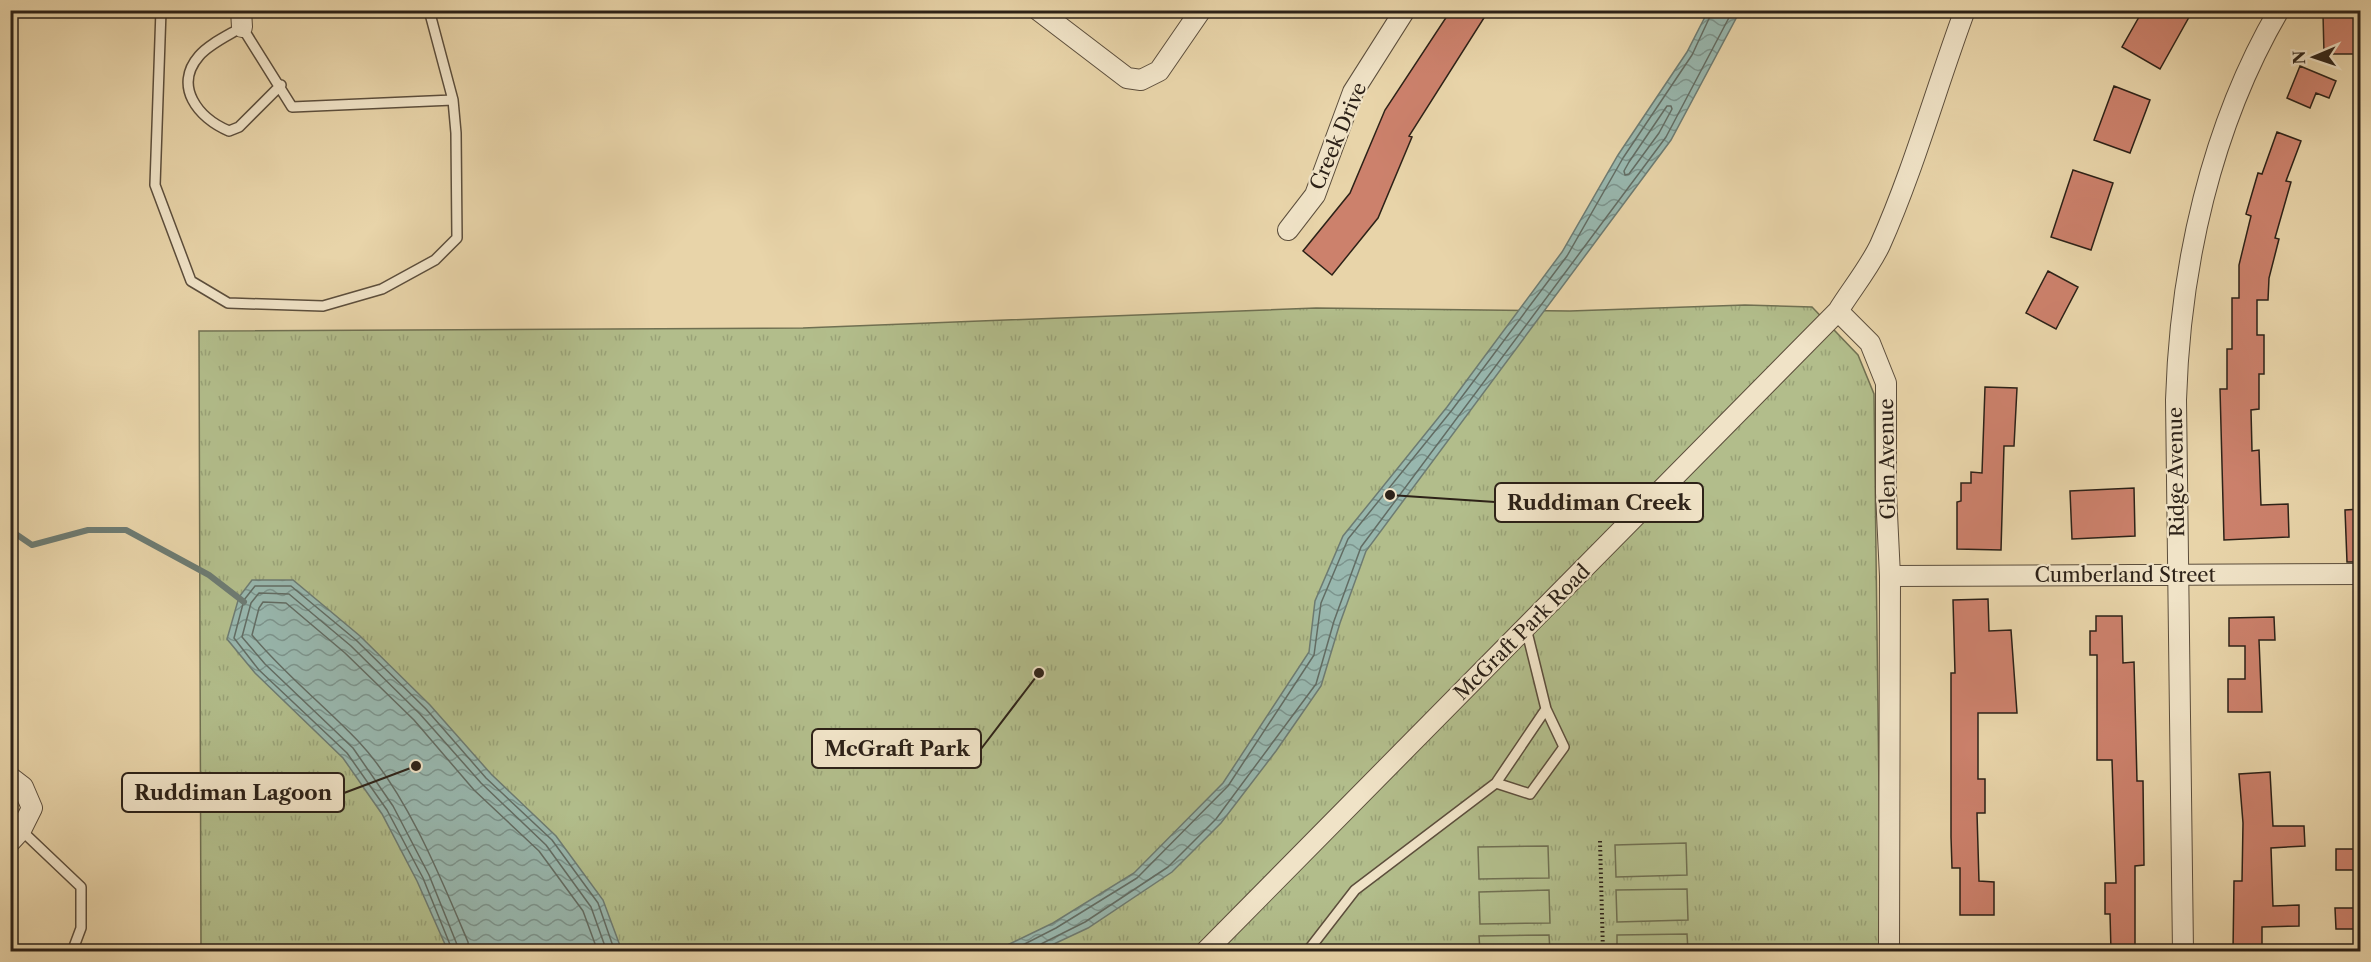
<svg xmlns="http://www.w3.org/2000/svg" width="2371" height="962" font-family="'Libre Caslon Text',serif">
<defs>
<pattern id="grass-tufts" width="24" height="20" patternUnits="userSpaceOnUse" patternTransform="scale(1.5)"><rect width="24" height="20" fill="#b2bd8b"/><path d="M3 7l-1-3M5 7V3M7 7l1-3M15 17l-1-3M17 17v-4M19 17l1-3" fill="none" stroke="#99a277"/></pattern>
<pattern id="water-waves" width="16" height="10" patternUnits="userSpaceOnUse" patternTransform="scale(1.5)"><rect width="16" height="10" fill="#98b7ae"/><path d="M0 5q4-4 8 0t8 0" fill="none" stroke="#7c948d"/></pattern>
</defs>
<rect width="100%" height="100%" fill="#e8d4a9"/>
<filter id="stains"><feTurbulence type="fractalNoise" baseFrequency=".00333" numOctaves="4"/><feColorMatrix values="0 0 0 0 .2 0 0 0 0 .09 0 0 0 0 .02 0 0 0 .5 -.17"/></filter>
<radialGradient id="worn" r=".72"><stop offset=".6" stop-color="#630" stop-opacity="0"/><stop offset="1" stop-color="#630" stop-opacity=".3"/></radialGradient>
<!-- grass -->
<path fill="url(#grass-tufts)" stroke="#707052" stroke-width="1.5" d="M1745,305L1812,307L1858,355L1874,394L1881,951H201L199,331L803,328L1316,308L1570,311Z"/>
<!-- garden -->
<path fill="#b2bd8b" stroke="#707052" stroke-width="1.5" d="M1686,843L1687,875L1616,877L1615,845Z
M1548,846L1549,878L1479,879L1478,847Z
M1687,889L1688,920L1617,922L1616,890Z
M1549,890L1550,923L1480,924L1479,892Z
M1687,934L1688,951H1617V935Z
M1549,935L1550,951H1480L1479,936Z"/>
<!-- water -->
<path fill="url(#water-waves)" stroke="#6d7b72" stroke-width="1.5" d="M1708,11H1740L1671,140L1366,551L1340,623L1321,686L1276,751L1221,823L1172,872L1088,928L1039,951H995L1053,923L1134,873L1223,783L1309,652L1315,601L1343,536L1447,407L1562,252L1618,155L1687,52Z
M252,580H293L360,636L430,705L491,774L556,836L603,900L622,951H448L417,881L382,814L343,758L255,673L227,639L239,597Z"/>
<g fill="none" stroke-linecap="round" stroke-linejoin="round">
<!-- shore -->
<path stroke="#626c63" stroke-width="1.5" d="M1667,106H1671L1672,109L1659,133L1629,174L1625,175L1624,171L1629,162Z
M453,952L423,878L387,810L347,753L259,670L234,638L244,600L255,586H291L356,640L426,709L486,778L552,840L598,903L615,952
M460,952L429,875L393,806L353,748L265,664L242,637L251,603L259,593L289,594L351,646L420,714L481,783L546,845L591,907L607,952
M469,952L468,942C441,878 406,792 359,742C324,705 284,674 252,635L259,608L263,602L286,603L345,653L414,720L474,790L539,851L583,911L598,952
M1009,952L1056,928L1137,878L1228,786L1314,655L1321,603L1348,539L1452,410L1567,256L1623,158L1692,55L1713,10
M1038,952L1041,944L1085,922L1168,867L1216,819L1316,684L1334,621L1361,547L1666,137L1733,10"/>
<!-- stream -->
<path stroke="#6d7b72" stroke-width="6" d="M10,530L32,545L88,530H126L209,575L244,602"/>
</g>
<!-- building -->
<path fill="#cc816c" stroke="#2d2218" stroke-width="1.5" d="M1451,10H1489L1409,136L1412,137L1378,218L1332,275L1303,251L1350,193L1385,110Z
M2143,10H2193L2160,69L2122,47Z
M2361,13V54H2324L2323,14Z
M2300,66L2336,81L2329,98L2316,93L2310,108L2287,98Z
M2114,86L2150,100L2130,153L2094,140Z
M2277,132L2301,141L2286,181L2291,182L2275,238L2279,239L2269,278L2268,300H2257V335H2264V374H2259V409L2251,410L2252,451L2259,450L2261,505L2288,504L2289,537L2224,540L2220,389H2227V349H2232V298H2239V265L2251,216L2246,214L2258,173L2262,174Z
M2073,170L2113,183L2091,250L2051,237Z
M2048,271L2078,287L2056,329L2026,313Z
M1985,387L2017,388L2014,446H2004L2001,550L1957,549V502L1961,501V483H1971V472L1982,473Z
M2134,488L2135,536L2072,539L2070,491Z
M2361,509V562H2347L2345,510Z
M1988,599L1989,631L2011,630L2017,713H1978V779H1985V813H1977L1979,881L1994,882V915H1960V868H1952L1951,837V673H1955L1953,600Z
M2096,616H2122L2123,663L2134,662L2137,781H2143L2144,865L2135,866V951H2111L2110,914H2105V883H2116L2112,760H2097V655H2090V631H2096Z
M2274,617L2275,640H2259L2262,712H2228V679H2245V646H2229V618Z
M2270,772L2273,826H2304L2305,846L2271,848L2273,906L2299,905V926L2262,927V951H2233L2234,881H2242L2243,823L2239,774Z
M2336,849H2355V870H2336Z
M2335,908H2354V929H2336Z"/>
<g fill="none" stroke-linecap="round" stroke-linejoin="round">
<!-- service casing -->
<g stroke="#5c4e3c" stroke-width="12">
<path id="service" d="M161,10L155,185L191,281L228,303L323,306L382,289L435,260L457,238L456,133L453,100
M281,85L239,127L229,131C198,118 173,86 199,56C209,44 229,35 242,27L292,107L453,100L429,10
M1496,783L1530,794L1564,747L1546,709
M21,830L81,887V928L72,952
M1307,952L1355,890L1496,783L1546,709L1526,628"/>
</g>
<!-- minor casing -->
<g stroke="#5c4e3c" stroke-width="22">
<path id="minor" d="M241,10L242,27
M1038,10L1127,78L1141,80L1159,71L1201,10
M1288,230L1315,195L1353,92L1405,10
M1838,311L1870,343L1886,383V493L1890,576L1889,952
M1890,576L2360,574
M10,777L23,787L32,808L21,830L10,842
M1205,952L1838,311C1851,290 1869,268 1880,245C1914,169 1936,88 1965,10
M2183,952L2176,400C2180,267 2211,126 2279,10"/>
</g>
<!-- path -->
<path stroke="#2d2218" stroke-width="4" stroke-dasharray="1.5 3" stroke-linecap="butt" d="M1600,841L1603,952"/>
<!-- service -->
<use href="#service" stroke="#f0e3c7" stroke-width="9"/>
<!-- minor -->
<use href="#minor" stroke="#f0e3c7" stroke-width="20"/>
</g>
<g text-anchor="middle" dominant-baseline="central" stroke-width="4.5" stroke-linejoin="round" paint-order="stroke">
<!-- street labels -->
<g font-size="20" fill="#2d2218" stroke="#f0e3c7">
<text transform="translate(1338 136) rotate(-67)">Creek Drive</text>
<text transform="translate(1887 459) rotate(-91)">Glen Avenue</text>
<text transform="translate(2176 472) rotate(-91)">Ridge Avenue</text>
<text x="2125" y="575">Cumberland Street</text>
<text transform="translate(1522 632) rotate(-45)">McGraft Park Road</text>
</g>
</g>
<!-- callouts -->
<path fill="none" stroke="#2d2218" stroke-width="2" d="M1390 495L1495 502M1039 673L981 749M416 766L344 793"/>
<g fill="#2d2218" stroke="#f0e3c7" stroke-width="2">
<circle cx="1390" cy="495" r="6"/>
<circle cx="1039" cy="673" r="6"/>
<circle cx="416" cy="766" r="6"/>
</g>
<g fill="#f0e3c7" stroke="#2d2218" stroke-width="2">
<rect x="1495" y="483" width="208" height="39" rx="6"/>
<rect x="812" y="729" width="169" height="39" rx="6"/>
<rect x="122" y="773" width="222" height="39" rx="6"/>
</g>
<g font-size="21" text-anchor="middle" font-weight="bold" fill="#2d2218">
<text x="1599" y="510">Ruddiman Creek</text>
<text x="897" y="756">McGraft Park</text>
<text x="233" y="800">Ruddiman Lagoon</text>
</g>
<!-- margin -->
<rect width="2371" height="962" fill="none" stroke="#e8d4a9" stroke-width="36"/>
<rect x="12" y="12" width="2347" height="938" fill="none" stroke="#2d2218" stroke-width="3"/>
<rect x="18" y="18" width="2335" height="926" fill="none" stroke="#2d2218" stroke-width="1.5"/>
<!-- north arrow -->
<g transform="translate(2314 57) rotate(268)" stroke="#f0e3c7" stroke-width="4.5" paint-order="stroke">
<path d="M0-4.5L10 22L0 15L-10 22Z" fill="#2d2218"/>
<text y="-9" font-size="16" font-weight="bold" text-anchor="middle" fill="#2d2218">N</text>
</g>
<rect width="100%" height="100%" filter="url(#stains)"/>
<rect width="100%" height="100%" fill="url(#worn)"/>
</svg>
